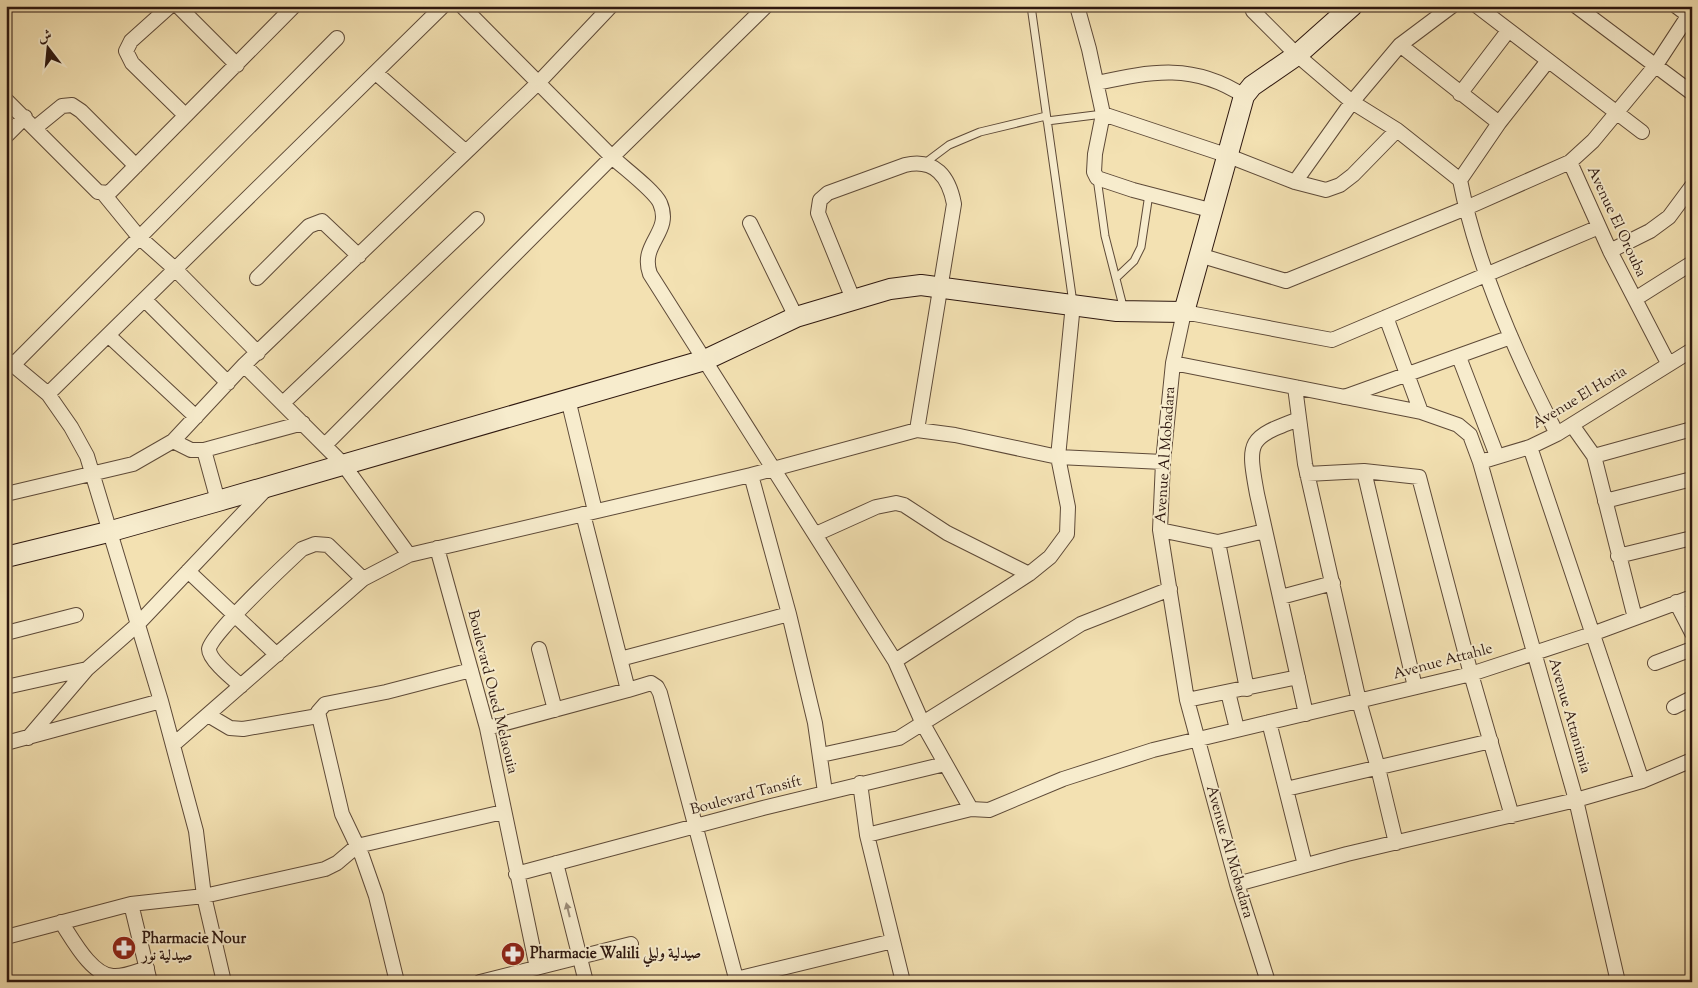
<svg xmlns="http://www.w3.org/2000/svg" width="1698" height="988" font-family="'Sorts Mill Goudy',Amiri,serif">
<rect width="100%" height="100%" fill="#f3e1b2"/>
<filter id="stains"><feTurbulence type="fractalNoise" baseFrequency=".004" numOctaves="4"/><feColorMatrix values="0 0 0 0 .2 0 0 0 0 .09 0 0 0 0 .02 0 0 0 .5 -.17"/></filter>
<radialGradient id="worn" r=".72"><stop offset=".6" stop-color="#630" stop-opacity="0"/><stop offset="1" stop-color="#630" stop-opacity=".3"/></radialGradient>
<g fill="none" stroke-linecap="round" stroke-linejoin="round">
<!-- lane casing -->
<g stroke="#5e4a38" stroke-width="9">
<path id="lane" d="M1031,6L1073,303
M1047,121L1103,114
M925,163L949,145L980,132L1046,116
M1097,178L1105,236L1124,310
M1116,278L1134,261L1141,247L1149,194"/>
</g>
<!-- street casing -->
<g stroke="#5e4a38" stroke-width="16">
<path id="street" d="M170,6L131,41L126,51L132,63L185,115
M178,6L237,65
M462,6C512,56 561,106 610,155C621,166 654,190 660,203C673,233 639,243 650,274L895,661L923,724L971,809
M1077,6L1089,49L1103,114L1095,154L1094,172L1097,178L1133,190L1210,210
M1251,6L1253,11L1297,55L1352,102L1397,130L1460,180C1477,267 1516,355 1557,434
M1477,6L1642,132
M1576,6L1692,93
M1676,6L1688,15
M1400,45L1499,123
M376,73L466,152
M1097,83C1152,71 1194,63 1244,96
M1460,94L1508,31
M6,100L98,192L109,193L294,6
M1103,114L1226,155L1295,182L1326,190L1340,185L1353,175L1397,130
M35,128L62,106L72,105L81,111L136,166
M6,136L25,117
M1570,162L1610,251L1668,363
M1460,180L1499,123L1547,62
M1295,182L1352,102L1400,45L1452,6
M103,193L139,237L175,269L258,353
M750,223L796,317
M1610,251L1650,231L1669,217L1692,186
M1199,255L1286,281L1466,208L1570,162L1593,141L1656,65L1692,10
M257,278L309,226L322,221L359,256
M853,299L818,213L820,200L828,193L905,165C935,158 949,177 954,204L917,430
M1635,299L1692,263
M145,300L228,383
M1386,317L1421,412
M108,335L196,417
M1459,357L1497,456
M6,359L48,394L71,427L87,456L161,701L196,831L204,896L224,982
M1173,363L1421,412L1458,425L1470,435L1480,462L1576,800L1618,982
M13,365L337,38
M244,365L343,464L409,555
M1295,387L1305,464L1320,530L1359,701L1378,768L1396,843
M48,394L443,6
M1344,397L1511,337
M568,399L595,511
M283,403L477,219
M1299,419C1248,438 1247,440 1257,494L1306,714
M1572,425L1594,456L1635,618
M173,441L191,450H204L303,423
M325,445L612,157L766,6
M1530,447L1642,781
M204,450L218,501
M1594,456L1692,429
M1480,462L1530,447L1557,434L1692,350
M1364,471L1415,687
M1307,474L1364,471L1419,477L1471,674L1512,816
M751,475L789,614L815,723L825,792
M6,494L133,464L173,441L244,365L539,82L611,6
M1605,501L1692,479
M1160,530L1218,542L1265,531
M816,534L876,507L896,503L904,505L947,533L1029,574
M1218,542L1247,689
M437,548L487,728L537,968
M1618,556L1692,538
M188,571L277,655
M1281,597L1333,583
M1676,602L1692,633
M6,633L76,615
M539,649L555,710
M620,659L789,614
M895,661L1029,574L1050,557L1067,534L1068,507L1058,457L1073,304
M1655,663L1692,649
M241,686C233,679 209,660 209,649C209,636 288,562 302,549L315,544L328,545L363,579
M6,687L87,669
M628,690L651,683L657,687L660,693L737,982
M1228,692L1237,729
M1187,700L1298,677
M1674,707L1692,698
M208,715L230,728L243,729L318,716
M1269,722L1305,865
M487,728L628,690L583,514
M28,738L87,669L137,625L267,488
M6,743L161,701
M173,745L363,579L409,555L751,475L917,430L955,435L1058,457L1163,462
M821,755L899,738L1081,624L1170,589
M860,783L867,835L903,982
M1286,789L1491,741
M867,835L971,809L989,810L1063,779L1153,750L1471,674L1592,634L1692,597
M556,863L586,982
M516,874L763,808L945,764
M1237,884L1347,854L1576,800L1642,781L1692,760
M131,904L150,982
M61,922C72,938 91,975 113,976C124,977 137,971 147,968
M6,937L131,904L204,896L325,869L337,863L357,846L503,812
M736,979L893,941
M397,982L376,896L362,856L342,814L318,712L325,704L386,692L471,670
M480,982L631,944
M1268,982L1237,884L1187,700L1160,530L1163,462L1173,363L1184,312L1332,340L1599,227"/>
</g>
<!-- secondary casing -->
<g stroke="#2d170f" stroke-width="22">
<path id="secondary" d="M6,557L108,532L218,501L705,360L796,317L890,289L921,285L1117,311L1184,312L1244,96L1252,86L1297,55L1352,6"/>
</g>
<!-- lane -->
<use href="#lane" stroke="#f7eccd" stroke-width="7"/>
<!-- street -->
<use href="#street" stroke="#f7eccd" stroke-width="14"/>
<!-- secondary -->
<use href="#secondary" stroke="#f7eccd" stroke-width="20"/>
</g>
<!-- one-way arrows -->
<defs><path id="oneway-solid" d="M-6-.8H1V-3.2L6.5 0L1 3.2V.8H-6Z" transform="scale(1.25)"/></defs>
<use fill="#9c8c78" href="#oneway-solid" transform="translate(568 910) rotate(-104)"/>
<!-- icons -->
<defs>
<g id="pharmacy-disc" transform="scale(1.25)"><circle r="9.5" fill="#8f2418" stroke="#f7eccd"/><path d="M-2-6h4v4h4v4h-4v4h-4v-4h-4v-4h4Z" fill="#fff"/></g>
</defs>
<g fill-rule="evenodd">
<use href="#pharmacy-disc" x="124" y="948"/>
<use href="#pharmacy-disc" x="513" y="954"/>
</g>
<g text-anchor="middle" dominant-baseline="central" stroke-width="4" stroke-linejoin="round" paint-order="stroke">
<!-- street labels -->
<g font-size="15" fill="#2d170f" stroke="#f7eccd">
<text transform="translate(1616 222) rotate(65)">Avenue El Orouba</text>
<text transform="translate(1580 398) rotate(-31)">Avenue El Horia</text>
<text transform="translate(1166 455) rotate(-86)">Avenue Al Mobadara</text>
<text transform="translate(1443 662) rotate(-15)">Avenue Attahle</text>
<text transform="translate(492 692) rotate(76)">Boulevard Oued Melaouia</text>
<text transform="translate(1569 716) rotate(74)">Avenue Attanimia</text>
<text transform="translate(746 796) rotate(-15)">Boulevard Tansift</text>
<text transform="translate(1229 852) rotate(74)">Avenue Al Mobadara</text>
</g>
<!-- poi labels -->
<g font-size="15" font-weight="bold" fill="#2d170f" stroke="#f7eccd" text-anchor="start">
<text x="142" y="939">Pharmacie Nour<tspan x="142" dy="17">صيدلية نور</tspan></text>
<text x="530" y="954">Pharmacie Walili صيدلية وليلي</text>
</g>
</g>
<!-- margin -->
<rect width="1698" height="988" fill="none" stroke="#f3e1b2" stroke-width="25"/>
<rect x="8" y="8" width="1683" height="973" fill="none" stroke="#2d170f" stroke-width="2.5"/>
<rect x="12" y="12" width="1673" height="963" fill="none" stroke="#2d170f"/>
<!-- north arrow -->
<g transform="translate(48 48) rotate(344)" stroke="#f7eccd" stroke-width="4" paint-order="stroke">
<path d="M0-4L9 19L0 12L-9 19Z" fill="#2d170f"/>
<text y="-8" font-size="14" font-weight="bold" text-anchor="middle" fill="#2d170f">ش</text>
</g>
<rect width="100%" height="100%" filter="url(#stains)"/>
<rect width="100%" height="100%" fill="url(#worn)"/>
</svg>
